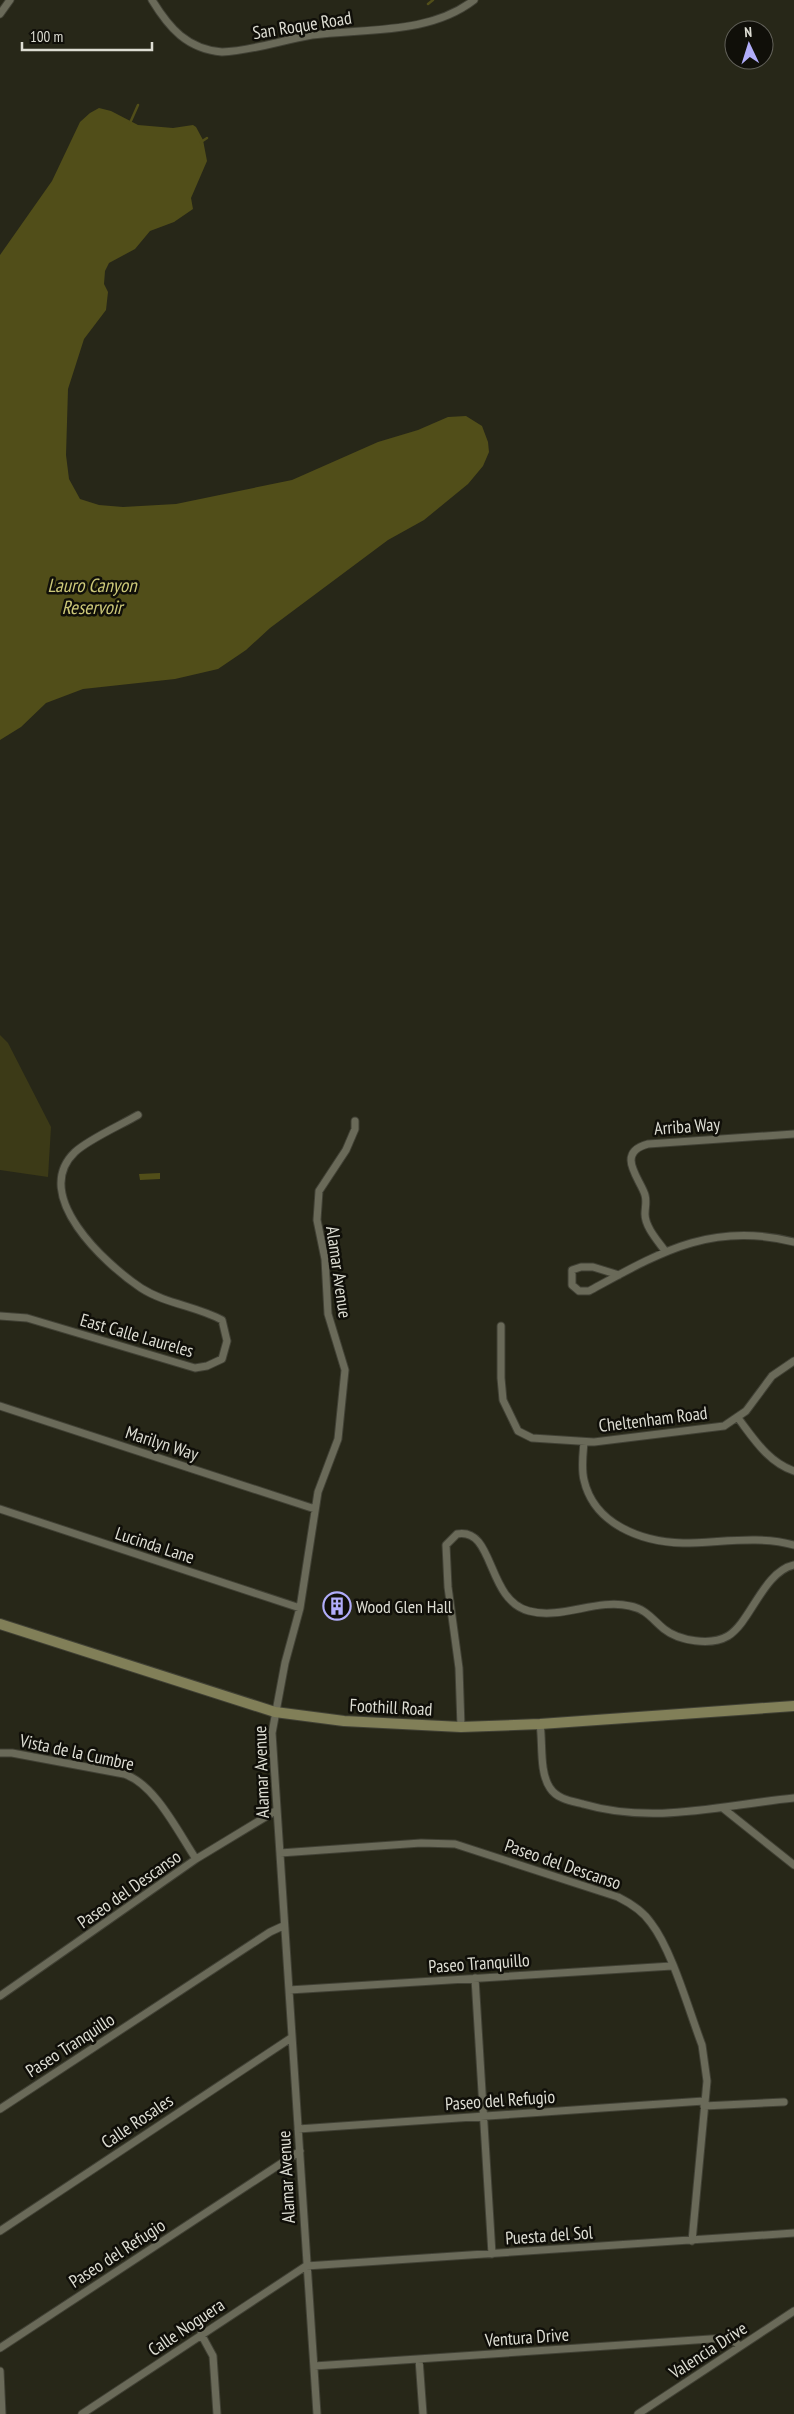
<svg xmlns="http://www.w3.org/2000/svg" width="794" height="2414" font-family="'PT Sans Narrow',sans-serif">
<rect width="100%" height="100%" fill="#272718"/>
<!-- green -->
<path fill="#3c3a17" d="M0,1035L8,1043L51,1127L48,1177L0,1170Z"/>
<!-- water -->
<path fill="#514e19" d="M99,108L111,111L138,125L173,128L193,125L196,127L203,140L207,161L191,198L193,209L174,222L150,231L135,249L109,263L105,271L104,284L108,292L106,310L84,339L68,389L66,455L69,479L80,499L99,505L123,507L176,504L292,480L378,442L418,430L448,417L466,416L482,426L488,442L489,452L483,466L468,484L424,520L388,540L270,628L246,650L218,669L175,679L83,689L46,703L21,727L0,740V255L52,181L80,122L90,113Z
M160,1173V1179L140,1180L139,1174Z"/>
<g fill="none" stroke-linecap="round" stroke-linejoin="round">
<!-- stream -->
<path stroke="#514e19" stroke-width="2.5" d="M428,4L433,0
M130,123L138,105
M201,142L207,138"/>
<!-- street casing -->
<g stroke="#414135" stroke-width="9">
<path id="street" d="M152,0C169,28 187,49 222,52C252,51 282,40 312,35C365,28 429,35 474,0
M0,14L10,0
M665,1251C658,1241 645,1227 645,1214C645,1207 647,1202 645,1195C641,1180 614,1153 648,1144L794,1134
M619,1275L593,1267H581L572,1270V1285L579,1291H589C659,1253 711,1221 794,1242
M0,1316L27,1318L195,1368L207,1366L222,1359L227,1341L222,1320C196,1306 166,1304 141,1288C105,1264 30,1195 75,1152C89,1139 121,1125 138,1115
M501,1326V1378L503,1400L518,1431L532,1438L594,1442L724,1426L746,1411L772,1376L794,1361
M0,1406L315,1509
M738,1418C754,1439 768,1462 794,1471
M584,1442C583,1454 581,1468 584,1480C594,1524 641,1542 683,1543C720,1543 757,1535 794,1545
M0,1509L300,1608
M540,1724C543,1743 539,1772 550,1788C557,1799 571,1801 583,1804C655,1825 722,1805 794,1798
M461,1727L459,1668L448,1587L446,1545L457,1534C495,1527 486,1600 529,1611C562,1620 597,1598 630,1606C646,1609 652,1619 664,1629C679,1641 711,1646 728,1636C751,1622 763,1572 794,1565
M0,1753H12L124,1774C155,1784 178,1832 196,1859
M724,1809L794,1865
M280,1853L421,1843L455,1844L618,1897C630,1903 643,1911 651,1923C672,1950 689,2011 702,2045L707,2081L692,2241
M475,1978L492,2254
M289,1990L672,1966
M0,1996L196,1859L277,1810
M704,2106L784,2102
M0,2109L270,1932L283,1926
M298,2129L704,2101
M0,2231L291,2038
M201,2334L213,2356L217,2414
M0,2348L300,2151
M419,2359L423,2414
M314,2366L725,2338L735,2342L740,2346
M0,2371L2,2414
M82,2414L306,2266L794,2233
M317,2414L272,1733L285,1663L300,1608L318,1492L338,1439L345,1370L328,1314L325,1259L317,1220L319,1191L346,1150L355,1129V1121
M638,2414L794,2311"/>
</g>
<!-- secondary casing -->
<g stroke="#414135" stroke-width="12">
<path id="secondary" d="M0,1624L275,1712L344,1721L461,1727L540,1724L794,1706"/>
</g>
<!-- street -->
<use href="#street" stroke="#6a6a59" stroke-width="7"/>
<!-- secondary -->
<use href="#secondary" stroke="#817f58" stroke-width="10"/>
</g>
<!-- icons -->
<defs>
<g id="building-ring" transform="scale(1.4375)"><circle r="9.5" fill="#100f09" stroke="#b1adfa" stroke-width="1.5"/><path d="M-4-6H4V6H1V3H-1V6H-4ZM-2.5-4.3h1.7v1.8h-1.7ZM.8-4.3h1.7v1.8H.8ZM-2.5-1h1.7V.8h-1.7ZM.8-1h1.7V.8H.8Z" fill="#b1adfa"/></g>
</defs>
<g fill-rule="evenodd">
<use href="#building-ring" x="337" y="1606"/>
</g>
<g text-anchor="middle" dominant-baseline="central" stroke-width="5" stroke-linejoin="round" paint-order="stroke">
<!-- street labels -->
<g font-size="18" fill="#ddddd3" stroke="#100f09">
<text transform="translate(302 25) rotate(-9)">San Roque Road</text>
<text transform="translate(687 1126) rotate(-4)">Arriba Way</text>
<text transform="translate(339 1272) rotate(82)">Alamar Avenue</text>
<text transform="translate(137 1335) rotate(16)">East Calle Laureles</text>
<text transform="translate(653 1419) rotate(-7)">Cheltenham Road</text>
<text transform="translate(162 1443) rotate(18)">Marilyn Way</text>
<text transform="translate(155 1545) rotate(18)">Lucinda Lane</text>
<text transform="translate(391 1707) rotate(3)">Foothill Road</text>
<text transform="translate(77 1752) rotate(12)">Vista de la Cumbre</text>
<text transform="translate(261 1772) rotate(-92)">Alamar Avenue</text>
<text transform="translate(563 1864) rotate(19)">Paseo del Descanso</text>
<text transform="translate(129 1889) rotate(-35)">Paseo del Descanso</text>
<text transform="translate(479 1963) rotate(-4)">Paseo Tranquillo</text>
<text transform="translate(70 2045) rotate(-33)">Paseo Tranquillo</text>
<text transform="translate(500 2100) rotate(-4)">Paseo del Refugio</text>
<text transform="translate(137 2121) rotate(-34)">Calle Rosales</text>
<text transform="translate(286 2177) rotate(-93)">Alamar Avenue</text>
<text transform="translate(549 2235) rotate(-4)">Puesta del Sol</text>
<text transform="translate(117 2253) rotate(-33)">Paseo del Refugio</text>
<text transform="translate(186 2327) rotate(-34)">Calle Noguera</text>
<text transform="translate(527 2337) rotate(-4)">Ventura Drive</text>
<text transform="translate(708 2350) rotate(-33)">Valencia Drive</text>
</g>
<!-- poi labels -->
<g font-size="18" fill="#ddddd3" stroke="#100f09" text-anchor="start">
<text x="356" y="1606">Wood Glen Hall</text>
</g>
<!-- water labels -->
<g font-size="19" font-style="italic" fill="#cdc979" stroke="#100f09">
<text x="92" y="585">Lauro Canyon<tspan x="92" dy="22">Reservoir</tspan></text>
</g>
</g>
<!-- north arrow -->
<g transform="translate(749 45) rotate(356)"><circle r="24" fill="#100f09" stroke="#62615a"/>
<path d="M0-4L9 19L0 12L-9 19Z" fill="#b1adfa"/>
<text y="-8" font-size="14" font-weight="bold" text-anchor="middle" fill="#ddddd3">N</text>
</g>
<!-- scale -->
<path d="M22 42v8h130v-8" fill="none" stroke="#ddddd3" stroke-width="2.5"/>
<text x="30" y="42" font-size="15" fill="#ddddd3" stroke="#100f09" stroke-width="4" paint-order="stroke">100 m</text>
</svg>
